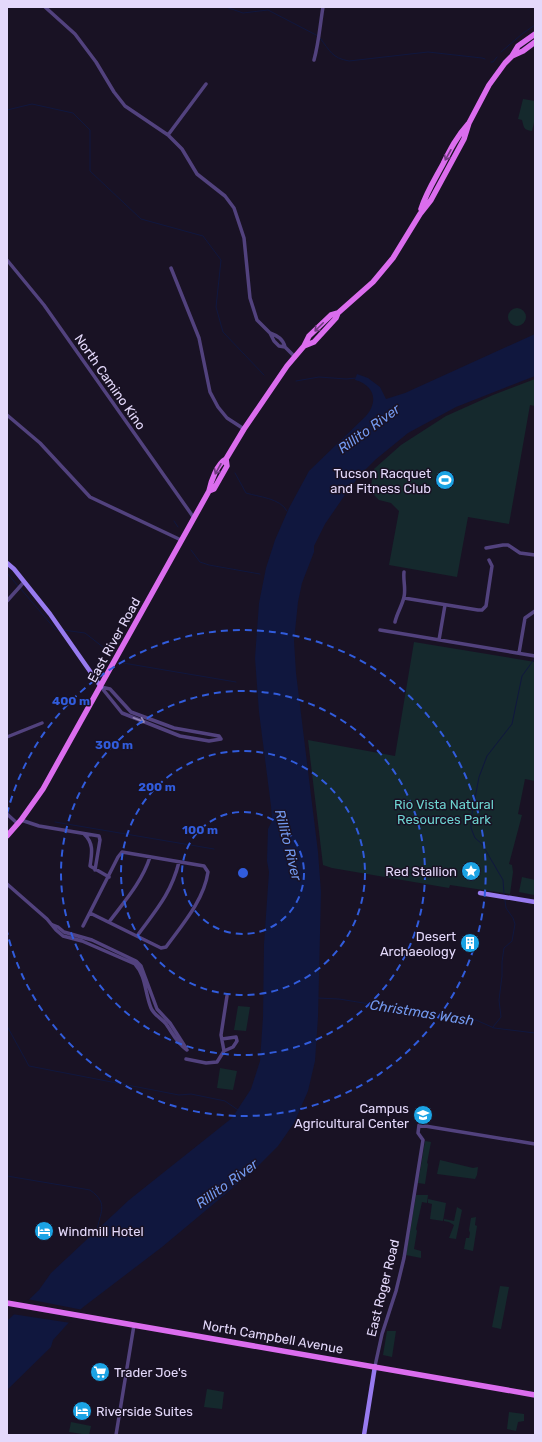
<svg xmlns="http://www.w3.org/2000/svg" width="542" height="1442" font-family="Rubik,sans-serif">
<rect width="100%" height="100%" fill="#191224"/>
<!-- green -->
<path fill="#15292d" d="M523,99L535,101V118L532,131C523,130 524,127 522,120L518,119Z
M508 317a9 9 0 1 1 18 0a9 9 0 1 1-18 0Z
M535,379V406L530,405L509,524L468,517L457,577L389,565L399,511L391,503L379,500L370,491L374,469L401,445L446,416L493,395Z
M414,642L535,662V781L525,779L518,814L522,815L509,864L512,865L513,872L510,894L450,885L449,888L332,868L323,865L308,740L395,756Z
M522,877L535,880L534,895L519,892Z
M238,1006L250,1007L246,1031L234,1030Z
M220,1068L237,1071L233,1090L217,1088Z
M425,1141L431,1142L427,1163L428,1164L425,1184L418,1183Z
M440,1160L473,1168L478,1167L477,1175L475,1179L437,1174Z
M416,1195H428L427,1203L422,1202L416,1229L417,1231L414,1249L421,1251V1258L406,1255Z
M428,1199L446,1203L443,1221L430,1219L432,1204L428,1203Z
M457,1207L462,1210L456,1239L449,1238L454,1225L449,1222L444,1221V1219L454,1221Z
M476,1217L475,1225L477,1226L473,1251L464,1249L466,1238H469L470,1233L469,1230L471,1218Z
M500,1286L509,1287L501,1329L492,1327Z
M387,1331H396L392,1357L383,1355Z
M207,1389L224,1392L222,1409L204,1407Z
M509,1412L524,1414V1421L518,1422L516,1431L507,1429Z
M71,1422L91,1426L89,1435L69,1432Z"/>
<!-- water -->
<path fill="#10173e" d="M535,334V376L456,407L408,433L375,460L361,474L349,489L325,524L314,546V552L302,583L298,602L294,641L296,673L318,852L321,892L318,1017L315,1061L308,1091L294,1123L278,1146L253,1171L162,1247L82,1308L53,1340L51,1347L7,1390V1321L39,1290L51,1273L129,1200L232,1118L251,1089L260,1061L263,1017L264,944L269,872L267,861L268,829L272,821L271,806L259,712L255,658L259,603L266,568L275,540L289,508L309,471L366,416C379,401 374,385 355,380L357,374L368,378L380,387L386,399L405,393Z"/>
<!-- pier -->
<path fill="#191224" d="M27,1299L83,1310L71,1323L12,1314Z"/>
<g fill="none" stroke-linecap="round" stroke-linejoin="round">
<!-- stream -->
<path stroke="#10173e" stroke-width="1" d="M226,7L243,13L268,10L318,36
M320,38C330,51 332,58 349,61L428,52L482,58L485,59
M501,52L522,34L535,25
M491,62H493L497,57
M7,110L32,104L73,113L90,130V171L141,219L203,236L221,260L216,307L223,332L264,375
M296,381L319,377L346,379L356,378
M235,473L246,493C259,497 280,498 287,511
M174,521L178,527
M191,550L200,562L209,565L260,574
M7,573L18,586
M20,588L55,629L58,630
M63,630L85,633L108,651
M123,663L236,682
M55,822L214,849
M504,894L503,880L482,844L475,838L471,828V819L479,777L487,756L512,724L522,676L535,658
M317,998L339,999L463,1019L476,1020L494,1028L535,1033
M7,1026L29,1066L179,1095L191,1094L225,1101L238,1110
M493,1027L501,1017L499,1000L502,976V962L504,948L512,941L515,924L513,918L506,908L505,900
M7,1176L90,1190C110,1204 99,1213 97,1231"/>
<!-- street -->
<path stroke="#52427e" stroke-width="3.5" d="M45,7L75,34L96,62L114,92L125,106L168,135L182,149L197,174L225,196L234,208L244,238L250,298L257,320L270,333L274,341L279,346L285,347C283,339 278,336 270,333
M314,60C319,42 320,25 323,7
M168,135L206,84
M7,260L44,305L194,518
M171,268L199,338L210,392L218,407L227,418L244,429
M285,347L295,357
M7,415L40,443L90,497L181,540
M486,548L503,545H508L520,553L535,555
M404,598L478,610H482L486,606L492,566L489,560
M7,601L24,582
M395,622C397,613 402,606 404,597C406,588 403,581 404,572
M380,630L535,656
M439,640L445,605
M519,653L525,618L535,611
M101,687L122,713L180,736L209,741L221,739
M101,687L110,689L131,712L174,728L219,736L221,739
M7,737L42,723
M7,814L18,824
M21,820L39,826L99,836L100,840L95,870
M84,834C94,843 92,853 90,866L109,877
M7,884L47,919L56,930L63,936L82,941L135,964C146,976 145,994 151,1008C154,1015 161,1018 166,1024C174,1035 175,1041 187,1050
M109,922C124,902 142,882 150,857
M53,925L58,927L64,932L92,940L136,961L141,966L157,1009L170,1023L186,1048
M83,926L118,857L122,852L204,866L208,872C204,900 182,925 166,947L161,948L90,913
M137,936C156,910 171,894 179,862
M222,1039L236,1037L237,1041L233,1047L224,1051
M224,1051L221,1035L227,996
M186,1059L206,1063L217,1062L224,1051
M375,1366L382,1334L396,1291L404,1258L423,1140L418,1133L419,1125L535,1144
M116,1435L134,1325"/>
<!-- secondary -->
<path stroke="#987bf0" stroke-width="4.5" d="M7,563L14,569L50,614L101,687
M480,893L535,902
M364,1435L375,1366"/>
<!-- primary -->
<path stroke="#db6dee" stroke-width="5.5" d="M512,56L523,51L535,42
M421,209C426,193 435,179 443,164C450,150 457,136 468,124
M304,346L314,342L336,318L338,313L373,282L393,258L420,214L431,200L464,139L469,123L489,85L505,63L512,56L518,46L535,34
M226,459L244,429L287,366L304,346L309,336L331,315L338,313
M7,836L21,820L43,789L209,491C211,481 217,464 226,459L227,466L214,489L209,491
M7,1303L535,1395"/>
</g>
<!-- one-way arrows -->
<defs><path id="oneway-shaft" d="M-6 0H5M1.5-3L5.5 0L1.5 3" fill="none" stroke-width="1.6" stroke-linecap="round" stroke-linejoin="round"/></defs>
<g stroke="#703b7f">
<use href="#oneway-shaft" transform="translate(448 155) rotate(119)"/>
<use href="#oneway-shaft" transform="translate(319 327) rotate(135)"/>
<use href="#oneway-shaft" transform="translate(218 469) rotate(119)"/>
</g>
<use stroke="#9486b6" href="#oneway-shaft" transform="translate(139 720) rotate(21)"/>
<!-- distance rings -->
<g fill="none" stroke="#315cdc" stroke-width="2" stroke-dasharray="7 5">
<circle cx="243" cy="873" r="61"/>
<circle cx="243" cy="873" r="122"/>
<circle cx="243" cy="873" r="182"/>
<path d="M7 814A243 243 0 1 1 7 932"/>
</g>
<!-- icons -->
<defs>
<g id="stadium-disc" transform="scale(1)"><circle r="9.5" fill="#1ba3e4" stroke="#191224"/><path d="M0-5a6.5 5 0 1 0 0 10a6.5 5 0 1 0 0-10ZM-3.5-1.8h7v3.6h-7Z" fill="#fff"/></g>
<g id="sight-disc" transform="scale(1)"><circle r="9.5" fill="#1ba3e4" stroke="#191224"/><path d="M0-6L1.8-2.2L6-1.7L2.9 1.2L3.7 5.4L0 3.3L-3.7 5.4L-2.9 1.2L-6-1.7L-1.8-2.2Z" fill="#fff"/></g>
<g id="building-disc" transform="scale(1)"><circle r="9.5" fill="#1ba3e4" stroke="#191224"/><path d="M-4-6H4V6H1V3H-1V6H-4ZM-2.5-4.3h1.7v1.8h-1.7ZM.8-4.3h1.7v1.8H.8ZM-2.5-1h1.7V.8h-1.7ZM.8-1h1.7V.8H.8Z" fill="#fff"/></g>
<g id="university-disc" transform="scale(1)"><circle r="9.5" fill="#1ba3e4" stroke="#191224"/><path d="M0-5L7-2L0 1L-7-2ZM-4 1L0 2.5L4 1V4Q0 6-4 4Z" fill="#fff"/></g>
<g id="hotel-disc" transform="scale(1)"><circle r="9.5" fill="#1ba3e4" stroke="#191224"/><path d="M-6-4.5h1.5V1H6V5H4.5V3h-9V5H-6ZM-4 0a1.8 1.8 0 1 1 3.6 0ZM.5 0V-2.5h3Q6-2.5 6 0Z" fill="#fff"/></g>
<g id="supermarket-disc" transform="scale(1)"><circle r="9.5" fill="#1ba3e4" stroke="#191224"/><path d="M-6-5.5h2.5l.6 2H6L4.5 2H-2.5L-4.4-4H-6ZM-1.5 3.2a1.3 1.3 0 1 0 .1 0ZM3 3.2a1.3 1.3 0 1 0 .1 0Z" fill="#fff"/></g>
</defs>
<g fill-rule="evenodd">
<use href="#stadium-disc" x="445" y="480"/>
<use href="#sight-disc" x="471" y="871"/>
<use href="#building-disc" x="470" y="943"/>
<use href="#university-disc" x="423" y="1115"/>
<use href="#hotel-disc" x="44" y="1231"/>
<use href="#supermarket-disc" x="100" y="1372"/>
<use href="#hotel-disc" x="82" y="1411"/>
</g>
<g text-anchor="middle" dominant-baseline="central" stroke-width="3" stroke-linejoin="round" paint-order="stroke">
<!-- street labels -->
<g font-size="13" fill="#e4d9fb" stroke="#191224">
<text transform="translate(110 382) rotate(55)">North Camino Kino</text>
<text transform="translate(114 640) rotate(-61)">East River Road</text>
<text transform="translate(383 1288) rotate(-76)">East Roger Road</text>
<text transform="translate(273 1337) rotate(10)">North Campbell Avenue</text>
</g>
<!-- poi labels -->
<g font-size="13" fill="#e4d9fb" stroke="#191224" text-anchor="end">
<text x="431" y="473">Tucson Racquet<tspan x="431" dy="15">and Fitness Club</tspan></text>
<text x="457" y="871">Red Stallion</text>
<text x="456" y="936">Desert<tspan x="456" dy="15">Archaeology</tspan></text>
<text x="409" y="1108">Campus<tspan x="409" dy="15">Agricultural Center</tspan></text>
<text x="58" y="1231" text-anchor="start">Windmill Hotel</text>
<text x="114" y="1372" text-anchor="start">Trader Joe's</text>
<text x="96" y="1411" text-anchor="start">Riverside Suites</text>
</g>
<!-- park labels -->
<g font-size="13" fill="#6dd3d0" stroke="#191224">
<text x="444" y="804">Rio Vista Natural<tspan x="444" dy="15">Resources Park</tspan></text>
</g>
<!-- water labels -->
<g font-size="14" font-style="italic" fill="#7399ef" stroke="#191224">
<text transform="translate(369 429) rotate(-36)">Rillito River</text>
<text transform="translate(288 845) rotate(76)">Rillito River</text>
<text transform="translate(422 1013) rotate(9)">Christmas Wash</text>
<text transform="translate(227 1184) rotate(-36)">Rillito River</text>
</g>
</g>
<circle cx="243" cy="873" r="6" fill="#315cdc" stroke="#191224" stroke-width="2"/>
<g font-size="12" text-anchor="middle" font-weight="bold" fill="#315cdc" stroke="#191224" stroke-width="3" stroke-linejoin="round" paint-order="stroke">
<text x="71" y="705">400 m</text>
<text x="114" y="749">300 m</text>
<text x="157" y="791">200 m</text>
<text x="200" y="834">100 m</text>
</g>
<!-- border -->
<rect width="542" height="1442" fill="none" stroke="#e4d9fb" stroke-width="16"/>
</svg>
